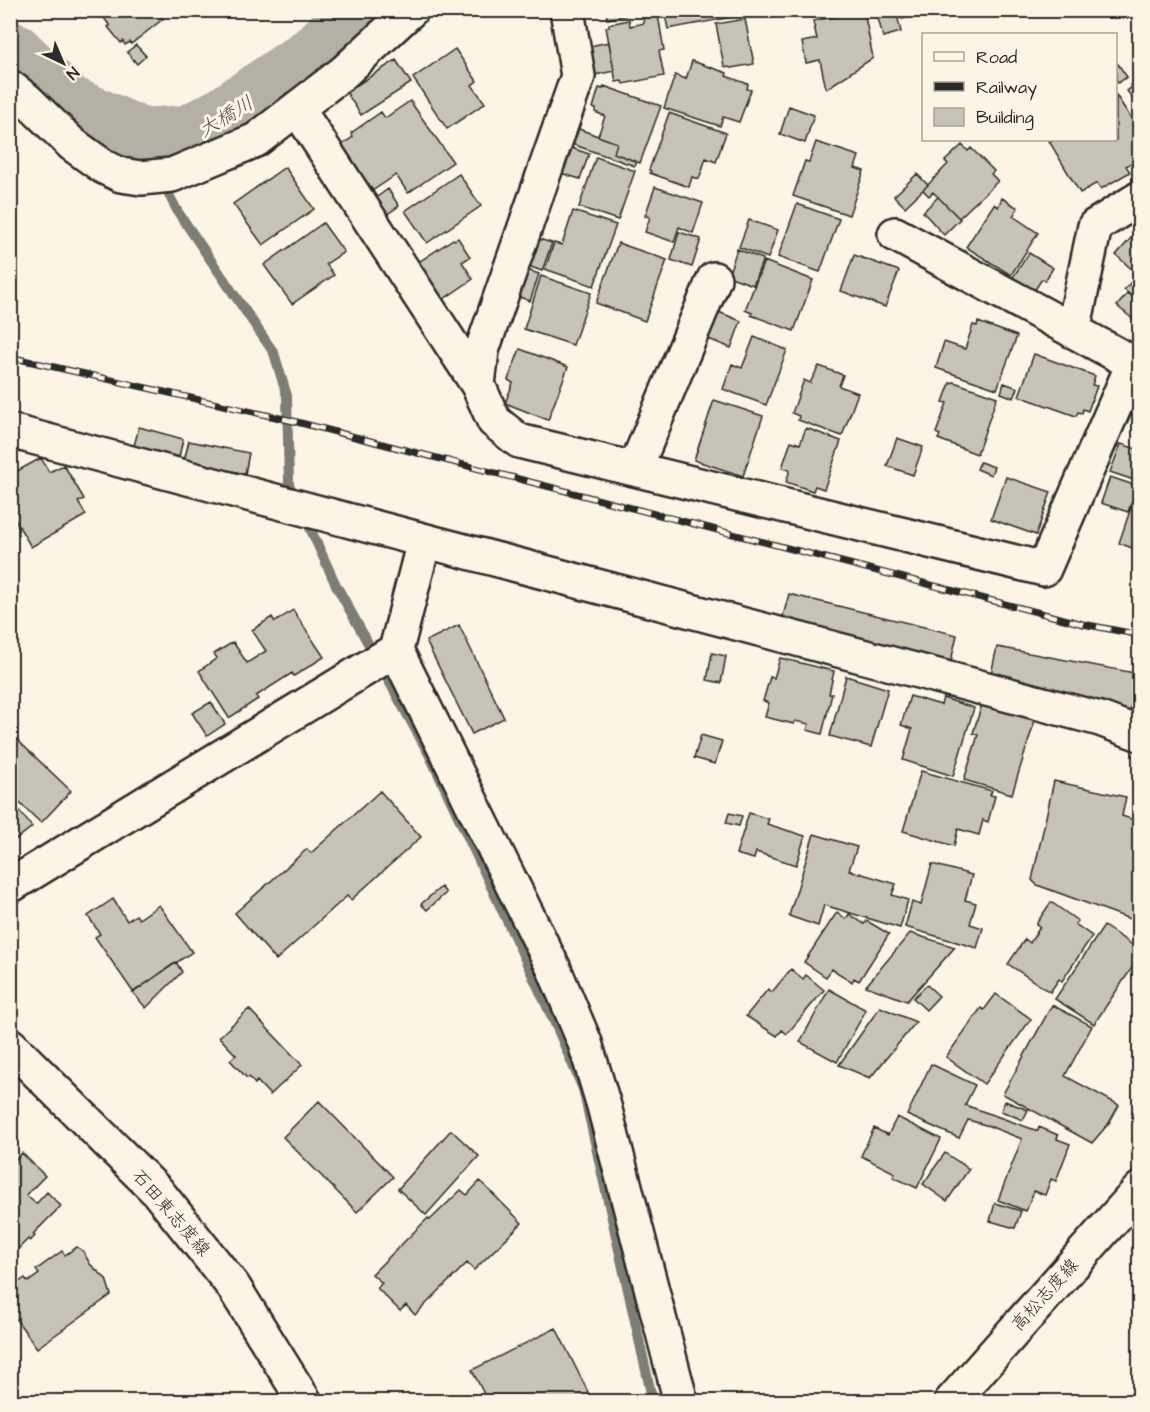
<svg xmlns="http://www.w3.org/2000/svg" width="1150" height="1412" font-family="'Architects Daughter','Klee One',sans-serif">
<rect width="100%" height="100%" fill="#fcf5e5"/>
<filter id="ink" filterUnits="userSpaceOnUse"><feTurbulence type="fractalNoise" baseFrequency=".0167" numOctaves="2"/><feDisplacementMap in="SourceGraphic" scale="12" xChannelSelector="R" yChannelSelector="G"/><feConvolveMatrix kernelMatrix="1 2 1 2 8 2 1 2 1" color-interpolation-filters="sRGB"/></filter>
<g filter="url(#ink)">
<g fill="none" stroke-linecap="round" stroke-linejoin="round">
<!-- stream -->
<path stroke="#7d7b74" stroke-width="10" d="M141,142L178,212L274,353L287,396L289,485L297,501
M304,515L336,585L429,754L558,1030L583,1089L653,1402"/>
<!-- river -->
<path stroke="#b4b0a5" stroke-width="68" d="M10,55L65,108L141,142L189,139L226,120L318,57L367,10"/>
</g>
<!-- building -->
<path fill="#c8c3b7" stroke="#2b2b2b" stroke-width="1.5" d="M98,10H169L161,17L163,19L131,44L130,42L125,45L123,41L121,43L108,27L110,26Z
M606,10H654L607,19Z
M664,10H737L738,16L668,29Z
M783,10H804V13L784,17Z
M876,10H896L901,32L883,37Z
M900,10H934L902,19Z
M864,11L873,58L826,89L820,60L806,63L802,42L817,39L813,21Z
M658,15L664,50L659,51L664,76L623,84L622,81L616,82L606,27H609V24L629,20L630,26L644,23L643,18Z
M745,19L754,64L731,68L724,66L716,24Z
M609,42L614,71L590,76L585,47Z
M136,45L146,56L137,64L127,52Z
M455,49L477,81L472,85L485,103L447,129L413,78Z
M396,60L411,83L361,115L346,92Z
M692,61L727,73L726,76L748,84L747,89L751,90L739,122L723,117L720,126L664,108L675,75L686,79Z
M1118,64L1127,77L1118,83L1116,79V66Z
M1140,78V108L1127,91L1132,87L1131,85Z
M604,86L661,106L640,163L614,153L617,143L598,136L605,116L595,112L596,109L593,108L599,88L603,89Z
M1116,95L1140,132V158L1126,166L1130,172L1101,189L1097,183L1080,193L1049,141L1052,140H1116Z
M410,101L453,162L408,193L396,175L369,193L333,151L353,137L351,133L381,112L385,118Z
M789,106L814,115L805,143L780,134Z
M669,113L726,133L716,162L706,158L699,179L692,177L689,187L650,173L651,171L649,170Z
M568,125L617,143L614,153L637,162L635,166L563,141Z
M816,142L859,156L855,168L864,171L849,215L793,196L805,161L809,162Z
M563,145L589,154L580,179L554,171Z
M962,145L968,151L971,148L994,171L991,174L998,181L959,218L933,192L929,196L923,190L948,164L945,161Z
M596,157L635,171L618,220L579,207Z
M285,167L314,209L263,245L233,204Z
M459,174L481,206L427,243L405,211Z
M917,174L928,185L905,207L894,196Z
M655,187L703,203L693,233L679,227L674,242L645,232L650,217L645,216Z
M388,189L399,206L380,219L369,203Z
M938,197L960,219L944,235L923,212Z
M1002,198L1018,208L1013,216L1038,233L1011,275L966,247L994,204L998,207Z
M797,204L839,219L820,272L778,257Z
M573,211L616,225L594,286L545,269L554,243L562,245Z
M749,220L778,230L768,258L739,247Z
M323,223L344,252L326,264L334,275L292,304L264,265Z
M1140,228V270L1136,273L1116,255Z
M679,232L701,239L692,267L671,260Z
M529,236L552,243L542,271L520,263Z
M458,238L470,257L462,262L473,279L438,303L416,264L453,239L455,240Z
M618,243L667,260L645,321L596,303Z
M737,249L763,259L753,285L728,276Z
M1029,253L1053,268L1045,281L1042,279L1034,291L1013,277Z
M854,255L899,271L885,307L841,291Z
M764,261L813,280L794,331L751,315L752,313L745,310Z
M518,267L539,274L530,301L509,293Z
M1140,272V302L1124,290Z
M541,276L591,293L573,345L524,329Z
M1128,293L1140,303V325L1117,306Z
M716,311L741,321L731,348L706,338Z
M978,322L1017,336L997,389L936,368L944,342L965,349L973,325L977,326Z
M754,337L787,350L766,405L723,389L732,364L742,368Z
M520,349L568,367L548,420L505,403L513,383L508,380Z
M1034,354L1095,376L1092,385L1097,386L1088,411L1083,409L1082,413L1078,412L1076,416L1019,396Z
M819,366L843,375L839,386L858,393L842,436L798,420L799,416L792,413L804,380L810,383Z
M954,382L997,397L977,454L938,439L940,435L936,433L947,403L943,402L950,383Z
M1004,383L1018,388L1014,398L1001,393Z
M714,400L763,416L743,476L694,460Z
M139,427L183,439L179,457L134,446Z
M806,428L841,441L824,489L815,486L813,491L786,482L790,470L782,468L791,441L800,444Z
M897,438L923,447L913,475L887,466Z
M189,441L249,453L245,474L184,461Z
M1121,444L1140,450V474L1137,481L1110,472Z
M41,458L49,472L64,465L84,499L78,502L86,515L31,547L10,511V475Z
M980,462L994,467L991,475L977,469Z
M1006,477L1051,492L1036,535L991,519Z
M1110,477L1137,486L1128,512L1101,503Z
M1137,490L1140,491V551L1119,543Z
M789,594L957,635L951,661L782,620Z
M293,610L324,657L294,676L292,673L256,696L258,699L229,718L199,671L217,658L214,654L233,642L247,663L266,651L252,630L272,617L275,622Z
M459,625L504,718L472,734L426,641Z
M997,647L1140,674L1129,715L991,674Z
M712,653L726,656L721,683L707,680Z
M780,658L834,671L829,694H832L822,734L807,730L809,724L795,721L794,724L765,717L769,703L763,701L770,677L774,678Z
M846,676L888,689L871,747L830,736Z
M910,696L941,705L943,698L974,708L953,776L903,760L912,729L901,725Z
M211,702L225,724L207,736L192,713Z
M982,704L1035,720L1012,794L964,780L978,735L973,733Z
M10,733L71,791L41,823L10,794Z
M701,735L722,741L715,764L694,758Z
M921,771L992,791L990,795L995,796L988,822L983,820L979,835L958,829L954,846L903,831Z
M1054,781L1126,797L1122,816L1140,822V919H1130L1037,885L1032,880Z
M380,791L421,837L351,900L347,896L276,960L235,913L307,849L311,853Z
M10,799L32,827L10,844Z
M729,813L742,816L739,826L726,823Z
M749,813L769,819L767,824L805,836L796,865L756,852L754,859L736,854Z
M814,834L857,847L849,870L896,884L892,895L908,900L900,928L824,905L818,926L789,916Z
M932,864L972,875L965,900L976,903L970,924L983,928L977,948L905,927L912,902L921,905Z
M441,887L446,893L427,910L421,904Z
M113,899L127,921L136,915L139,919L159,905L192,952L133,992L95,937L100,934L88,916Z
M1051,902L1078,921L1075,924L1092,936L1062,981L1059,979L1050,992L1008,964L1025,939L1030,943L1040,927L1036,924Z
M837,912L846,919L849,914L864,924L867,921L889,934L859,981L854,978L852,982L832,969L826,977L804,962Z
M1104,926L1140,950V956L1094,1024L1055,999Z
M910,933L955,947L907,1001L866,986Z
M176,962L182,972L146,1008L133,993Z
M791,969L803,979L806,975L824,990L787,1034L782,1030L777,1036L746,1016L768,989L772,992Z
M927,985L939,996L926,1010L913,998Z
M829,989L866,1010L837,1062L800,1042Z
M996,994L1031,1019L984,1084L946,1057L981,1008L984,1010Z
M1052,1005L1092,1026L1065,1076L1119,1105L1109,1123L1092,1143L1003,1094Z
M880,1007L916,1022L870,1078L839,1065Z
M249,1009L302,1065L270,1095L257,1081L255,1084L249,1077L247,1078L230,1060L236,1055L219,1037Z
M931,1064L975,1085L965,1105L1038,1131L1039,1127L1058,1135L1057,1139L1070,1144L1056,1181L1051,1179L1045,1195L1034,1191L1026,1211L998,1200L1022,1139L989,1126L968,1120L959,1138L907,1115Z
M319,1101L393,1177L357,1212L283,1137Z
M1005,1101L1028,1110L1023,1120L1001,1111Z
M897,1117L941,1139L917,1188L893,1177L895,1173L861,1156L874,1128L888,1135Z
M451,1130L479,1156L426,1215L398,1189Z
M22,1153L45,1176L26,1195L36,1204L47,1192L61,1206L33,1234L35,1236L30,1241L28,1239L13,1254L10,1252V1165Z
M945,1153L969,1169L947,1201L923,1184Z
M480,1181L522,1223L474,1270L467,1263L415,1315L406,1305L400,1311L377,1288L382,1283L372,1274L428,1218L430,1220L461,1190L467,1195Z
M995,1203L1021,1211L1015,1228L990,1221Z
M77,1247L83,1251L90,1264L106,1279L111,1295L37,1348L10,1311V1288L25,1278L28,1282L39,1274L36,1270L62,1251L65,1255Z
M556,1328L593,1402H488L472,1370Z"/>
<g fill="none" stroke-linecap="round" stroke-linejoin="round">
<!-- minor casing -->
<g stroke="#2b2b2b" stroke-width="38">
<path id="minor" d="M567,10L578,76L482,350L478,385L494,421L519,441L1044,569L1133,364
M10,87L27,100L72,144L104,167L121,175L141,178L172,175L256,140L344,72L411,10
M297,108L478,385
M895,234L1140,367
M1073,331L1095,226L1140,198
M10,431L1100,719L1140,734
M635,469L714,279
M424,541L396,650L554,969L585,1043L604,1106L681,1402
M10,886L396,650"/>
</g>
<!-- major casing -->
<g stroke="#2b2b2b" stroke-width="38">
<path id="major" d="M10,1045L157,1191L233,1286L305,1402
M951,1402L1140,1189"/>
</g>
<!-- minor -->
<use href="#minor" stroke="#fcf5e5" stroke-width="33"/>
<!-- major -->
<use href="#major" stroke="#fcf5e5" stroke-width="33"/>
<!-- rail casing -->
<g stroke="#2b2b2b" stroke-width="7">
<path id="rail" d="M10,357L293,421L1083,624L1140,635"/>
</g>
<!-- rail -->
<use href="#rail" stroke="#fcf5e5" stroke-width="4.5" stroke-dasharray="14" stroke-linecap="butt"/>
</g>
</g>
<g text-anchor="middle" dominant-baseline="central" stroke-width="6" stroke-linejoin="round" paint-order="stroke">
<!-- street labels -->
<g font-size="18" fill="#2b2b2b" stroke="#fcf5e5">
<text transform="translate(171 1213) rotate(49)">石田東志度線</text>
<text transform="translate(1045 1295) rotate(-48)">高松志度線</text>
</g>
<!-- water labels -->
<g font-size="20" font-style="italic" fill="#545350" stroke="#fcf5e5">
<text transform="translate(226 117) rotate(-31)">大橋川</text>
</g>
</g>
<!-- margin -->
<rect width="1150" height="1412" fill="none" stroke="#fcf5e5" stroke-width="36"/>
<rect x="18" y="18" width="1114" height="1376" fill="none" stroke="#2b2b2b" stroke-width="2" filter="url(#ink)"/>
<!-- legend -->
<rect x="922" y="33" width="195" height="108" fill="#fcf5e5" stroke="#a8a49b" stroke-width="1.5"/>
<rect x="934" y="52" width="30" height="9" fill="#fcf5e5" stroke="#a8a49b" stroke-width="1.5"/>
<text x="976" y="63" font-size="18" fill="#2b2b2b">Road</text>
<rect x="934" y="82" width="30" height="9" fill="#2b2b2b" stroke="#a8a49b" stroke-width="1.5"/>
<text x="976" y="93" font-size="18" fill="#2b2b2b">Railway</text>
<rect x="934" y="108" width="30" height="18" fill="#c8c3b7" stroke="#a8a49b" stroke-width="1.5"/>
<text x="976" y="123" font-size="18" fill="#2b2b2b">Building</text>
<!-- north arrow -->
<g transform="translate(63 63) rotate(136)" stroke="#fcf5e5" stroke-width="4.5" paint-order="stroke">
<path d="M0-4.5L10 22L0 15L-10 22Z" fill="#2b2b2b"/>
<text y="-9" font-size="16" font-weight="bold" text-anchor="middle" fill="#2b2b2b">N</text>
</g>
</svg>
